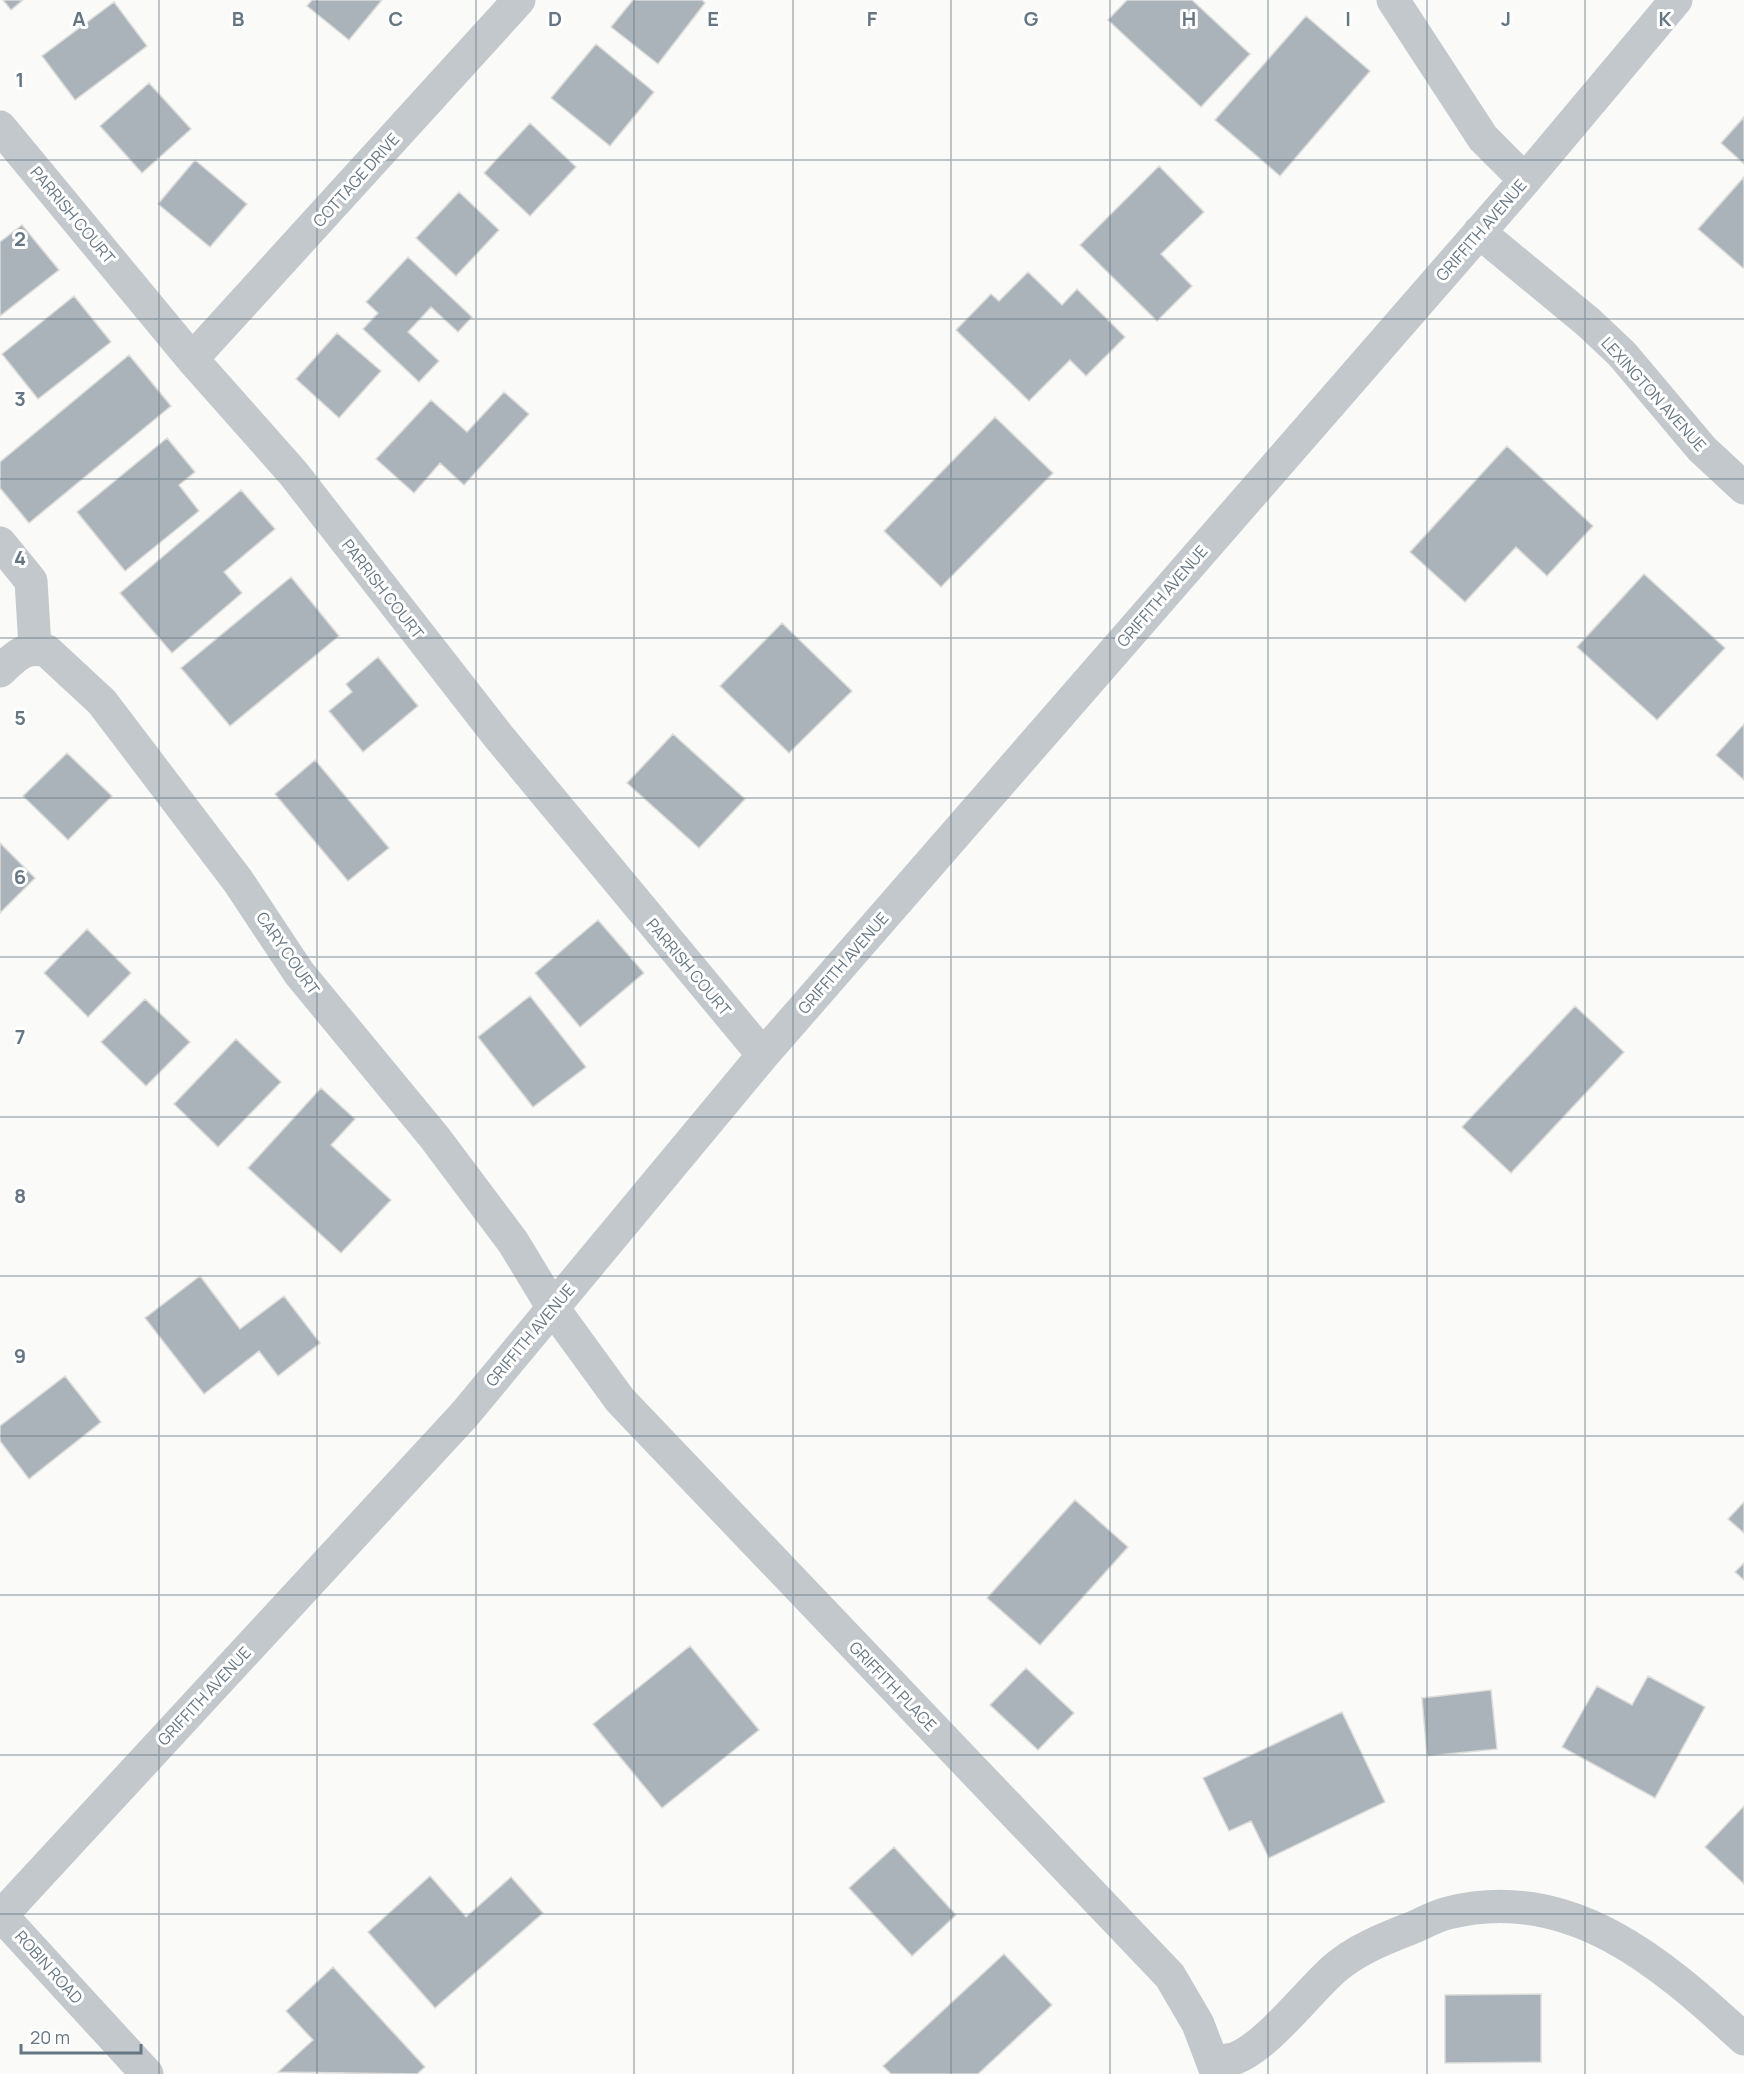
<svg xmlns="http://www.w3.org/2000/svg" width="1744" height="2074" font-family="Manrope,sans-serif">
<rect width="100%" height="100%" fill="#fafaf8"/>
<!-- building -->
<path fill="#aab3b9" stroke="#dcdcda" stroke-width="1.5" d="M3,0H23L11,10Z
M312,0H382L349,40L307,6Z
M633,0H702L705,3L658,64L611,27Z
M1127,0H1192L1250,54L1201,107L1108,20Z
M114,2L147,46L75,100L42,56Z
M1306,16L1370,71L1280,176L1215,120Z
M596,44L654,92L610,146L551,98Z
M149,83L191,129L142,173L100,126Z
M1744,117V164L1721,143Z
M530,123L576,167L530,216L484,173Z
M195,160L247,204L210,247L158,204Z
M1159,166L1204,212L1161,254L1192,286L1157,321L1080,245Z
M1744,177V267L1743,268L1698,229Z
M459,192L499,230L456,276L416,238Z
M22,225L59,270L0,316V242Z
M408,257L472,317L458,332L431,307L408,332L439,361L419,382L363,329L378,313L366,302Z
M1028,272L1062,305L1077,289L1125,337L1086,376L1070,360L1029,401L956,330L991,294L999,301Z
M74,296L111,342L38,399L2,354Z
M337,333L381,371L339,418L296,379Z
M129,355L171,406L29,523L0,488V462Z
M504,392L529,414L464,485L440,463L414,493L376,459L431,400L467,432Z
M995,417L1053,473L941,587L884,531Z
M167,438L195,472L179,485L199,511L125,571L77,512Z
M1507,446L1593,526L1547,576L1516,547L1465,602L1410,552Z
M241,490L275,529L224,572L242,593L172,653L120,593Z
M1644,574L1725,648L1657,720L1577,647Z
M291,577L339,636L230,726L181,668Z
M782,623L852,691L789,753L720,686Z
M378,657L418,706L363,752L329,711L352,692L346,684Z
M1744,724V780L1716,755Z
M673,734L745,799L699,848L627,783Z
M67,753L112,796L68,840L23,796Z
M315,760L389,848L348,881L275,794Z
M0,843L35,878L0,913Z
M598,920L644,973L580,1027L535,973Z
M87,929L131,973L88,1017L44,973Z
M530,996L586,1067L533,1107L478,1037Z
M145,999L190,1042L146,1086L101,1042Z
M1575,1006L1624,1052L1511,1173L1462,1127Z
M236,1039L281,1082L218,1147L174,1104Z
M321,1088L355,1119L331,1145L391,1200L341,1253L248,1168Z
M200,1276L240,1329L284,1296L320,1343L278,1376L259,1351L204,1394L145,1318Z
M65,1376L101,1422L29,1479L0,1441V1426Z
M1075,1500L1128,1547L1040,1645L987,1598Z
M1744,1502V1533L1728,1519Z
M1744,1563V1580L1735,1572Z
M690,1646L759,1730L662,1808L593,1724Z
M1026,1668L1074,1713L1038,1750L990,1705Z
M1648,1676L1705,1707L1655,1798L1562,1747L1597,1686L1632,1705Z
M1491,1690L1497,1749L1427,1756L1422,1698Z
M1342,1712L1385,1802L1269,1858L1251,1821L1229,1831L1203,1778Z
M1744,1806V1884L1705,1847Z
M894,1847L956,1915L912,1956L849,1888Z
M430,1876L466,1917L511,1877L543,1913L435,2008L368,1932Z
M1004,1954L1052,2005L978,2074H891L883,2066Z
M333,1967L425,2067L417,2074L278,2072L313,2040L286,2011Z
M1541,1994V2062L1445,2063V1995Z"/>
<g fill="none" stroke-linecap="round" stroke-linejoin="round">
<!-- minor -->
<path stroke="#c3c8cc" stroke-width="33" d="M1393,0L1483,138L1525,180
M0,127L192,359L293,473L499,737L763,1055
M1479,232L1588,322L1622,354L1702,449L1744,488
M192,359L519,0
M0,543L31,581L35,647
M0,671C15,657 25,645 47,651L102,702L238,881L299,973L435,1138L513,1242L553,1308L620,1400L1170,1976L1198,2024L1217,2074
M0,1914L147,2074
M0,1917L464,1415L763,1055L1525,180L1676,0
M1214,2062C1221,2061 1229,2060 1236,2058C1268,2045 1307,1993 1334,1969C1357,1949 1386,1938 1414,1927C1425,1922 1436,1916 1448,1913C1569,1882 1662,1963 1744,2039"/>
</g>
<!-- grid -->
<path fill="none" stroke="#657683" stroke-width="1.5" stroke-opacity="0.55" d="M159,0V2074M317,0V2074M476,0V2074M634,0V2074M793,0V2074M951,0V2074M1110,0V2074M1268,0V2074M1427,0V2074M1585,0V2074M0,160H1744M0,319H1744M0,479H1744M0,638H1744M0,798H1744M0,957H1744M0,1117H1744M0,1276H1744M0,1436H1744M0,1595H1744M0,1755H1744M0,1914H1744"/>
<g text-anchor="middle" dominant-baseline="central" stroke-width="6" stroke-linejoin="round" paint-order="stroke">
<!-- street labels -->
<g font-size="16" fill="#657683" stroke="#fff">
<text transform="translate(356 180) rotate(-48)">COTTAGE DRIVE</text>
<text transform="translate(73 215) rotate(50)">PARRISH COURT</text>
<text transform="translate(1481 230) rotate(-49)">GRIFFITH AVENUE</text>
<text transform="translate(1654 394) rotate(48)">LEXINGTON AVENUE</text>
<text transform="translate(383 589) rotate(52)">PARRISH COURT</text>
<text transform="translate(1162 596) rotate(-49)">GRIFFITH AVENUE</text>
<text transform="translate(288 953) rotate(55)">CARY COURT</text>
<text transform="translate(843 963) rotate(-49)">GRIFFITH AVENUE</text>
<text transform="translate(689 967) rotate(50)">PARRISH COURT</text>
<text transform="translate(530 1335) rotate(-50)">GRIFFITH AVENUE</text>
<text transform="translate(893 1686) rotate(46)">GRIFFITH PLACE</text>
<text transform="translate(204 1696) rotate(-47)">GRIFFITH AVENUE</text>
<text transform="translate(49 1967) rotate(48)">ROBIN ROAD</text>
</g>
</g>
<g font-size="20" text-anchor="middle" font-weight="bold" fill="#657683" stroke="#fff" stroke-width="6" stroke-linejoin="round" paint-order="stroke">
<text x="79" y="26">A</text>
<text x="238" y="26">B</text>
<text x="396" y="26">C</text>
<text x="555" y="26">D</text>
<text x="713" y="26">E</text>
<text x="872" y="26">F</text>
<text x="1031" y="26">G</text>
<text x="1189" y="26">H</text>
<text x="1348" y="26">I</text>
<text x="1506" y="26">J</text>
<text x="1665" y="26">K</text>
<text x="20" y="87">1</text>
<text x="20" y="246">2</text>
<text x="20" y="406">3</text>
<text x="20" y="565">4</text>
<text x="20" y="725">5</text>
<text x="20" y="884">6</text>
<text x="20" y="1044">7</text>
<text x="20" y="1203">8</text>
<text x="20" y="1363">9</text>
</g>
<!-- scale -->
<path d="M21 2044v9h120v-9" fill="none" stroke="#657683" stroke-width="3"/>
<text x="30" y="2044" font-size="18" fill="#657683" stroke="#ffffff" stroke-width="4.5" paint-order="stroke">20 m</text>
</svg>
